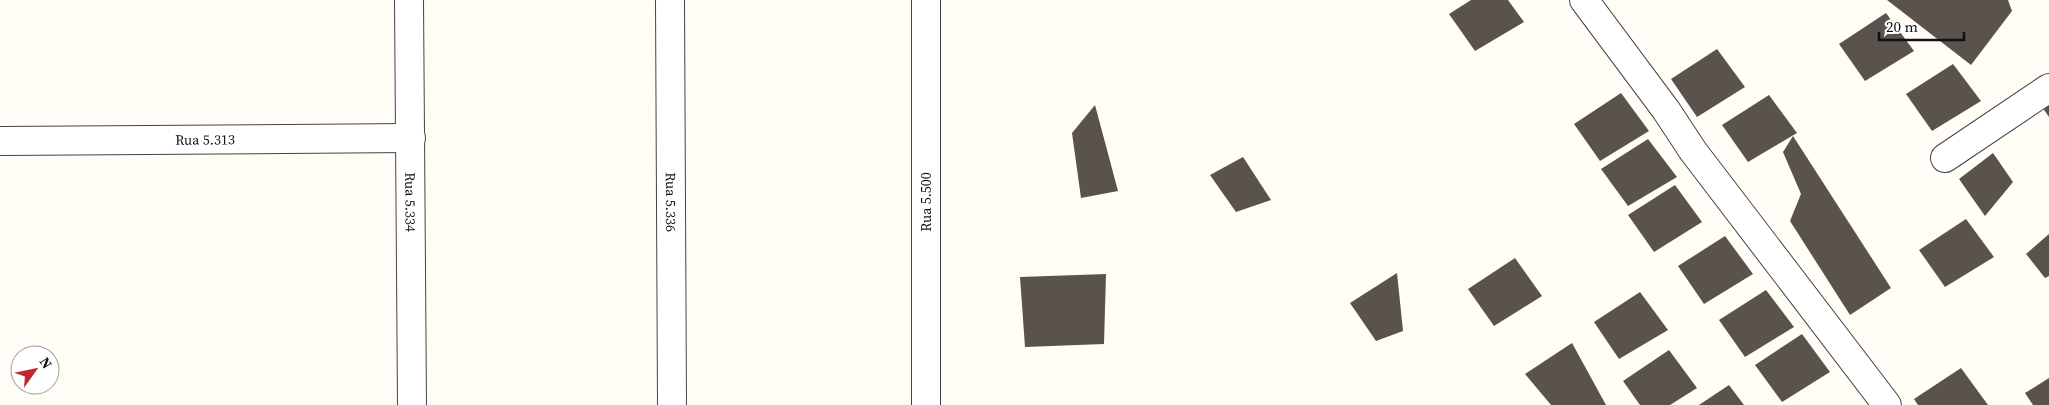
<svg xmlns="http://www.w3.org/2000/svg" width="2049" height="405" font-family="'Source Serif 4',serif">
<rect width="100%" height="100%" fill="#fffdf5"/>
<!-- building -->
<path fill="#5a524d" d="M1471,0H1508L1524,22L1475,51L1449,14Z
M1887,0H2008L2012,11L1971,65Z
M1886,13L1914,51L1865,81L1839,44Z
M1717,49L1745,87L1697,117L1671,79Z
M1953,64L1981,101L1932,131L1906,94Z
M1621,93L1649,131L1600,161L1574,124Z
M1769,95L1797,133L1748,162L1722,125Z
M2049,102V117L2042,107Z
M1095,105L1118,191L1081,198L1072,133Z
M1793,136L1891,288L1850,315L1790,221L1801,194L1783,152Z
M1648,139L1677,177L1628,206L1601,169Z
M1993,153L2013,182L1985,216L1959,179Z
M1243,157L1271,200L1236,212L1210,175Z
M1675,185L1702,222L1654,252L1628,215Z
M1966,219L1994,257L1945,287L1919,250Z
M2049,234V276L2045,278L2026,254Z
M1725,236L1753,274L1704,304L1678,266Z
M1515,258L1542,296L1494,326L1468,289Z
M1397,273L1403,331L1376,341L1350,303Z
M1106,274L1104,344L1025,347L1020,277Z
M1766,290L1794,327L1745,357L1719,320Z
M1640,292L1668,330L1619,359L1594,322Z
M1802,334L1830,372L1782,402L1755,365Z
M1572,343L1606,405H1551L1525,374Z
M1669,350L1697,388L1670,405H1640L1623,381Z
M1961,368L1988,405H1918L1914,399Z
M2049,378V405H2033L2025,393Z
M1729,385L1744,405H1699Z"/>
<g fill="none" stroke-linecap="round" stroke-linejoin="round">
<!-- minor casing -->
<g stroke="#444" stroke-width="30">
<g id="minor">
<path id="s1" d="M409,0L412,405"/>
<path id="s2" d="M670,0L672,405"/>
<path d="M1584,0L1666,110L1693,151L1887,405"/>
<path id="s3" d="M0,141L411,138"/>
<path d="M1945,158L2049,88"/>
<path d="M926,405V0"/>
</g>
</g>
<!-- minor -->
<use href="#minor" stroke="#fff" stroke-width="28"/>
</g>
<g text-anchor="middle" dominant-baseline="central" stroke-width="5" stroke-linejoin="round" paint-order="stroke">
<!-- street labels -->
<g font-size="14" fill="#111" stroke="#fff">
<text stroke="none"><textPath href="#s3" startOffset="205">Rua 5.313</textPath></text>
<text stroke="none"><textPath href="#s1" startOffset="202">Rua 5.334</textPath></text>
<text transform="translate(926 202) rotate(-90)">Rua 5.500</text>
<text stroke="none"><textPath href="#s2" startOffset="202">Rua 5.336</textPath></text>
</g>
</g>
<!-- north arrow -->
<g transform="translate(35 370) rotate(57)"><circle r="24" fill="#ffffff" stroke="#a0a0a0"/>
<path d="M0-4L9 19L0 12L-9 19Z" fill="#c4262e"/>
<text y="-8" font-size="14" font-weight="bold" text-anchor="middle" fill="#111111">N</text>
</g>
<!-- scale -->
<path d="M1879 32v8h85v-8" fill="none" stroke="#111111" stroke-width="2.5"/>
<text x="1886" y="32" font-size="15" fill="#111111" stroke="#ffffff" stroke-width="4" paint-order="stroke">20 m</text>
</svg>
